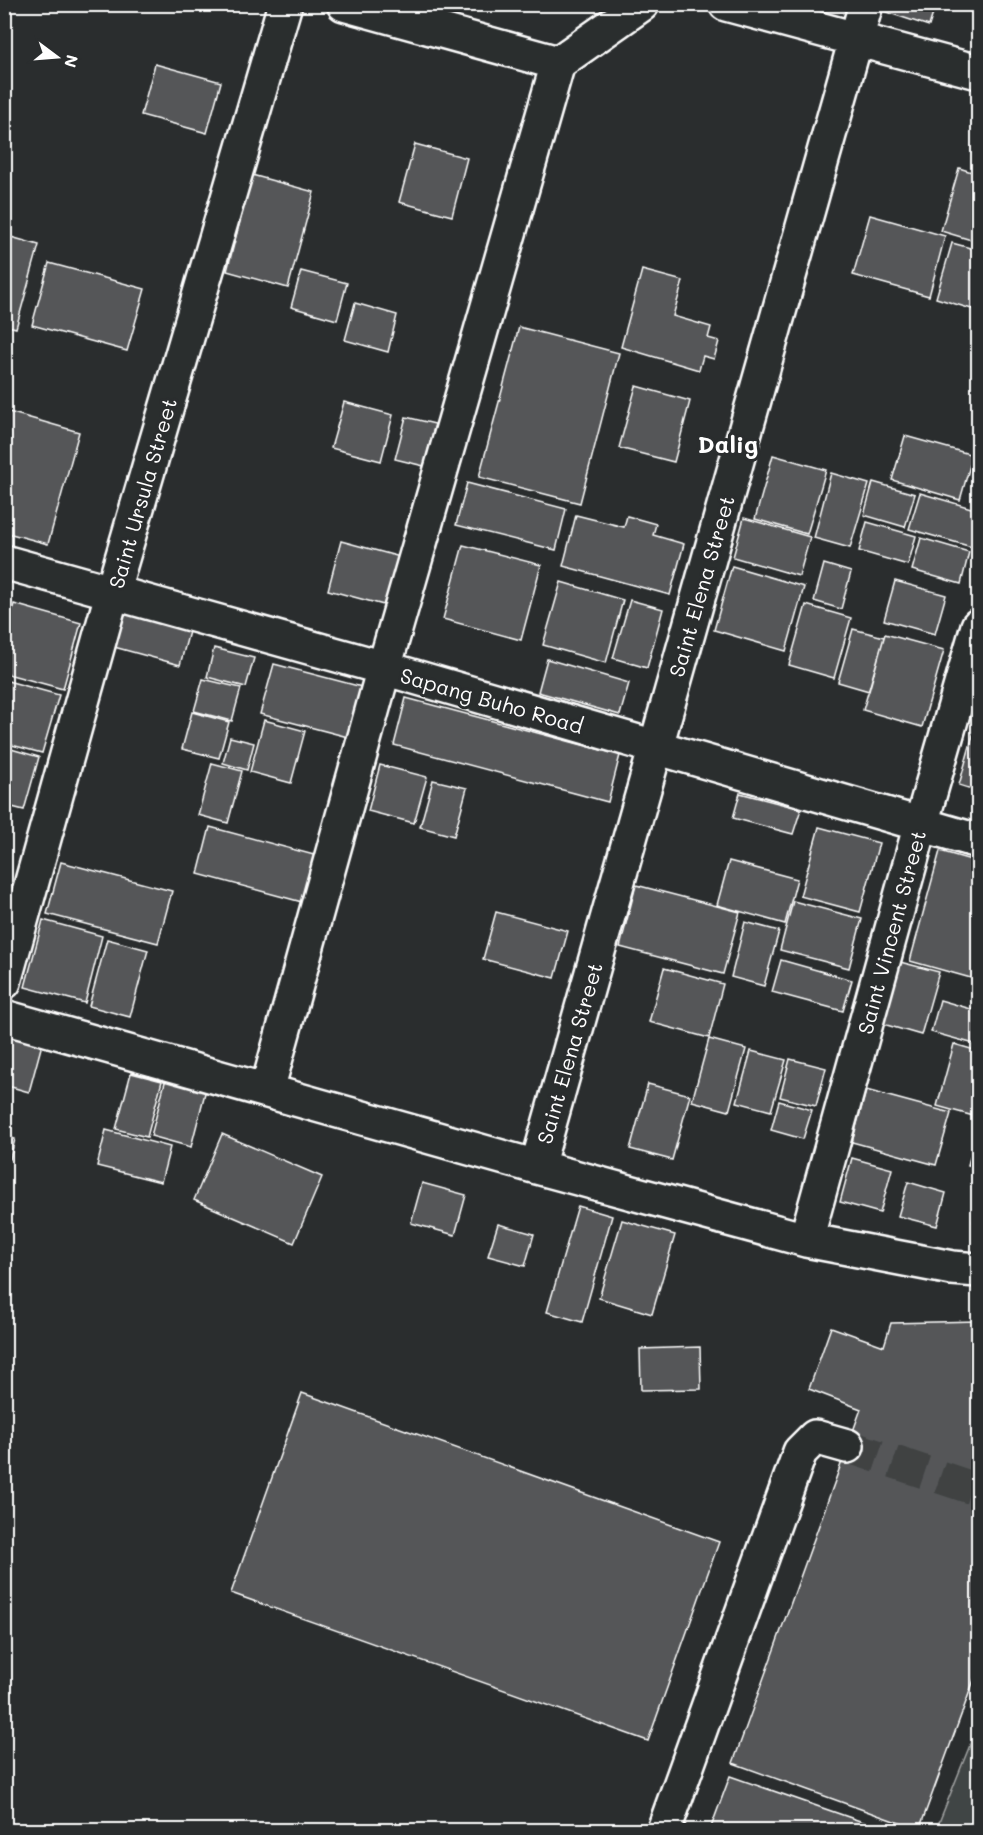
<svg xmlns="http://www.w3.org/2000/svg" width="983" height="1835" font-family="Mali,sans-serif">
<rect width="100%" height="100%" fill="#2a2d2e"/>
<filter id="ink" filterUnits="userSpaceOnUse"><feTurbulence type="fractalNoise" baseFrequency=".0167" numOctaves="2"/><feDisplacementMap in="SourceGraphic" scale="12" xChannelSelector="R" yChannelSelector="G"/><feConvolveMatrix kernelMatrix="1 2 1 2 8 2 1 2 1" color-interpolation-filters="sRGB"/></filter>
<g filter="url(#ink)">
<!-- green -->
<path fill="#414445" stroke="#a0a2a2" stroke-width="1.5" d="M978,1725V1830H936Z"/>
<!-- building -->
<path fill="#555758" stroke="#fff" stroke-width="1.5" d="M878,4H936L929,26L877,9Z
M155,64L221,82L207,133L141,115Z
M415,144L467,158L452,216L399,202Z
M959,168L978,174V242L941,231Z
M252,175L314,192L288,288L227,271Z
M870,215L945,236L929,296L853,275Z
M4,235L39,245L16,328L4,325Z
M952,243L978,250V311L936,298Z
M49,263L145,289L127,351L32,325Z
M642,270L683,281L673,316L711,327L708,338L719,341L714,359L703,356L699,370L621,347Z
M301,271L347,283L337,320L291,307Z
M355,303L397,315L388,352L345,340Z
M519,327L619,353L580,503L479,477Z
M636,386L690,401L674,462L619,448Z
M344,402L393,415L381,461L331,448Z
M9,412L79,432L48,544L4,532V428Z
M406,417L435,424L424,466L395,459Z
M905,436L973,455L960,500L892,480Z
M773,455L826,470L807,534L755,519Z
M831,473L869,484L850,548L814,538Z
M873,482L915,494L905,527L864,515Z
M467,483L566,509L556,550L456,525Z
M920,493L978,510V525L972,547L909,529Z
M576,515L624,527L627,516L656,524L653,535L684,544L670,595L563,566Z
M744,518L810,537L799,576L733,557Z
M867,522L916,536L908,565L859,551Z
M921,538L969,552L961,584L912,570Z
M341,541L404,558L391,607L328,590Z
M463,545L541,565L521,640L443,619Z
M824,564L851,572L841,609L814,601Z
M732,566L804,587L786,651L714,630Z
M895,581L946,595L935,634L884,620Z
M561,582L623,600L606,663L543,645Z
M630,600L663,609L647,668L613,658Z
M14,604L81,623L63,689L4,673V640Z
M806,605L851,618L834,678L789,665Z
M125,607L191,624L180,665L114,647Z
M853,629L884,637L869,691L838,682Z
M885,634L944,650L922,727L863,710Z
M214,648L254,658L246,687L207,677Z
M547,659L629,683L620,715L538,692Z
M274,664L362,687L348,737L260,714Z
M203,679L241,688L232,721L194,711Z
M4,680L59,695L42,753L4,743Z
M406,698L620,755L608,802L394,745Z
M192,712L229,722L219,758L182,749Z
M264,720L305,731L291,783L250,772Z
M977,721H978V791L959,785Z
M230,737L254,743L247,770L223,763Z
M4,747L39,757L24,810L4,805Z
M212,763L242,771L228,823L198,815Z
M380,765L427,777L414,823L368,811Z
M433,780L467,788L454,836L420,827Z
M740,793L801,809L793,834L733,818Z
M210,827L314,855L302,902L198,874Z
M819,827L879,843L860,912L800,896Z
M940,851L978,862V980L910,961Z
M729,861L797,879L785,924L717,905Z
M61,862L172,891L158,943L47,914Z
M636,885L740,912L723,974L620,947Z
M4,887L13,889L4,919Z
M793,901L862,919L849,968L780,950Z
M496,912L568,931L555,978L483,959Z
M43,920L102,936L85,1003L25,987Z
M745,922L779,931L764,986L731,977Z
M107,939L148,950L130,1017L89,1006Z
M781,960L852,980L843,1011L772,992Z
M900,962L939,972L921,1035L883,1024Z
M664,968L723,984L709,1038L649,1022Z
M940,1000L978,1011V1045L931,1032Z
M4,1034L42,1044L29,1092L4,1085Z
M709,1039L746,1049L729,1111L692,1101Z
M954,1044L978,1051V1111L977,1117L937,1106Z
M751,1051L786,1060L771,1111L737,1102Z
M790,1059L826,1068L816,1106L780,1097Z
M131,1073L162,1081L147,1137L116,1129Z
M166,1078L206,1089L191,1147L151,1136Z
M648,1084L690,1095L672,1160L630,1149Z
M866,1090L951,1113L936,1165L852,1142Z
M779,1101L812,1110L803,1139L771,1130Z
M978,1128V1167L968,1165Z
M106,1130L170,1147L161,1182L97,1166Z
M222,1134L322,1177L294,1243L194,1200Z
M4,1136L15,1139L10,1159L4,1158Z
M852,1158L892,1169L880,1213L840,1202Z
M908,1182L946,1193L937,1226L898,1216Z
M422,1183L466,1195L455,1235L411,1223Z
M978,1202V1223L973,1222Z
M578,1206L612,1216L582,1322L547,1312Z
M622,1220L675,1235L652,1314L599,1298Z
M498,1224L534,1234L525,1266L488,1256Z
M978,1321V1669L919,1830L733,1763L861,1409L809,1389L831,1327L884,1346L891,1323Z
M700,1347L701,1389L641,1390L640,1349Z
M302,1393L719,1542L648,1741L231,1593Z
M730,1776L886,1830H710Z"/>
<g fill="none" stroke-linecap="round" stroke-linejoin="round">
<!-- minor-tunnel -->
<path stroke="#3f4243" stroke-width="33" stroke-dasharray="33 16" stroke-linecap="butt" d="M847,1446L978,1490"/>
<!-- minor casing -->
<g stroke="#fff" stroke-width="38">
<path id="minor" d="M344,4L558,63L642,4
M726,4L978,72
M4,562L384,668L978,841
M4,982L119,569L285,4
M4,1017L537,1167L806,1240L952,1268L978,1270
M267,1090L384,668L558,63
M537,1167L866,4
M806,1240L921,824L978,626
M664,1830L800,1452L815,1437L847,1446"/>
</g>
<!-- minor -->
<use href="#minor" stroke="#2a2d2e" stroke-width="33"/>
</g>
</g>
<g text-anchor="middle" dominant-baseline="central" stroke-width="6" stroke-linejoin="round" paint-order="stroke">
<!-- street labels -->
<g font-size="21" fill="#fff" stroke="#2a2d2e">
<text transform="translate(142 493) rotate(-74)">Saint Ursula Street</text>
<text transform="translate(701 586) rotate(-74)">Saint Elena Street</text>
<text transform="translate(492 700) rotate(16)">Sapang Buho Road</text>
<text transform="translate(891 932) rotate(-75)">Saint Vincent Street</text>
<text transform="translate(569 1053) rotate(-74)">Saint Elena Street</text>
</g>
<!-- quarter labels -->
<g font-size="24" font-weight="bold" fill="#fff" stroke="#2a2d2e">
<text x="728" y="443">Dalig</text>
</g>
</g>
<!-- margin -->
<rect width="983" height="1835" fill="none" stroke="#2a2d2e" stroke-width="24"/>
<rect x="12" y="12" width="959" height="1811" fill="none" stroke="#fff" stroke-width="2" filter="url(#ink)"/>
<!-- north arrow -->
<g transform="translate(57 57) rotate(106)" stroke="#2a2d2e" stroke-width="4.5" paint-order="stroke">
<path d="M0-4.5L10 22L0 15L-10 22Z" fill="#ffffff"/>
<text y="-9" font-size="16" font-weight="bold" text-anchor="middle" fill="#ffffff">N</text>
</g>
</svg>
